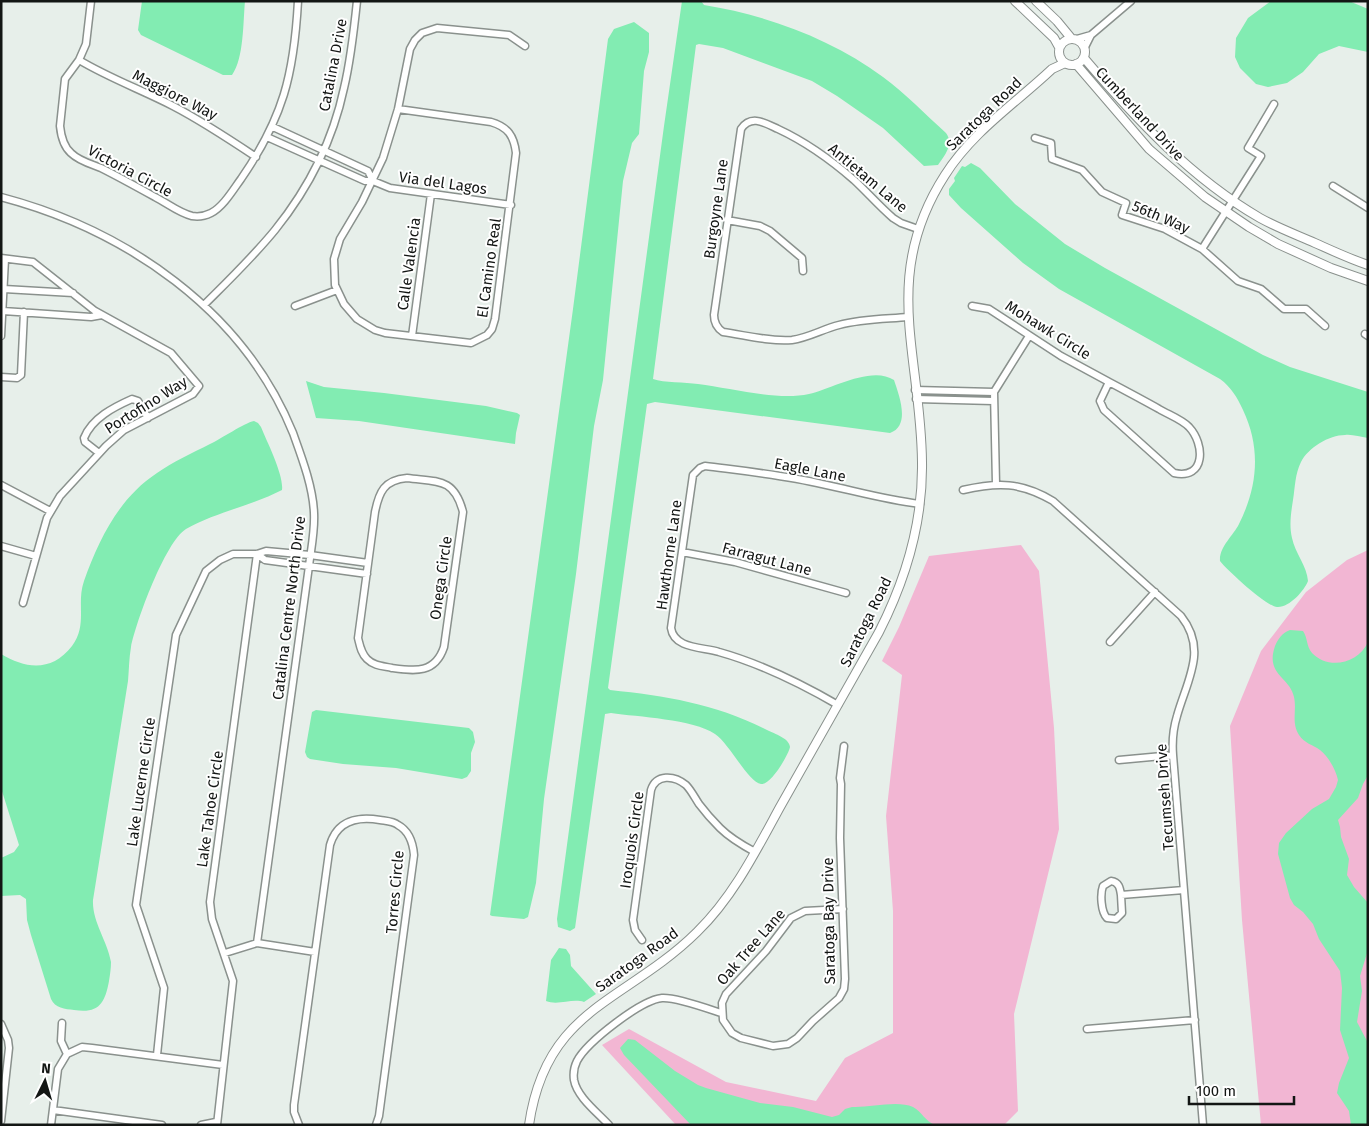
<svg xmlns="http://www.w3.org/2000/svg" width="1369" height="1126" font-family="'Fira Sans',sans-serif">
<rect width="100%" height="100%" fill="#e7efea"/>
<!-- green -->
<path fill="#f2b6d3" d="M1021,545L1039,571L1054,728L1059,829L1014,1014L1018,1111L1004,1125H676L602,1045L629,1029L726,1082L816,1101L845,1058L893,1033V911L886,816L902,675L882,661L899,627L929,556Z
M1368,550V1125H1261L1242,920L1230,726L1261,651L1306,592L1347,560Z"/>
<!-- water -->
<path fill="#82ecb2" d="M142,1H245C243,22 244,58 232,75H223L141,35L138,30Z
M682,1H701L704,5C767,15 832,39 883,77C906,94 925,114 946,133C954,144 945,155 938,165L924,166L883,128L837,96L812,81L723,48L699,44L696,45L653,379C664,383 685,382 698,384C731,388 777,401 809,394C831,389 872,365 894,380C899,395 911,426 890,433L655,402L647,404L608,688L610,690C667,696 716,704 767,730C775,734 789,738 790,747C788,756 770,786 761,784C748,782 729,743 715,734C693,719 638,717 611,713L605,714L576,921L575,928L570,931L558,927L557,919L664,126Z
M1271,1H1349L1368,9V52L1339,46L1319,54L1303,72L1287,83L1268,87L1256,84L1240,68L1235,57L1236,38L1248,18Z
M634,22L649,33V52L644,71L639,134L632,143L623,181L603,380L594,426L576,574L544,799L536,883L528,917L524,919L492,916L490,915L573,309L608,39L614,29Z
M971,163L980,168L1015,204L1065,244L1105,268L1263,355L1290,367L1368,392V438C1360,437 1352,434 1345,435C1329,435 1308,448 1301,462C1295,474 1295,487 1293,500C1291,513 1289,525 1292,538C1295,553 1307,566 1308,581C1304,591 1289,608 1277,607C1267,607 1227,570 1220,561C1219,547 1233,536 1239,524C1258,486 1261,448 1243,410C1237,397 1231,387 1220,379L1059,289L1023,263L961,208L949,195V189L955,181L954,178L962,166L965,167Z
M306,381L324,387L384,393L486,406L517,413L520,415L516,433L515,444L359,421L316,418Z
M254,421L258,423L261,427C267,442 284,475 282,490C251,506 216,512 186,529C165,542 136,622 131,647C129,658 129,670 128,681L93,900C92,922 107,940 111,962C111,968 110,975 109,981C105,1003 99,1014 74,1010C65,1009 55,1008 51,999L31,935L27,920L26,899L20,895L1,896V858L14,852L19,845L1,788V654C26,669 52,672 72,646C88,624 76,604 84,581C99,539 119,498 157,473C173,462 192,453 210,444C221,439 244,423 254,421Z
M1290,630L1303,631C1308,638 1306,646 1312,653C1328,670 1358,664 1368,642V775L1363,784L1358,798L1338,820L1340,827L1341,837L1349,859L1347,875L1354,887L1368,903V950L1360,976L1362,991L1357,1022L1368,1043V1125H1351L1349,1111L1337,1093L1339,1083L1349,1058L1340,1030L1342,988L1340,971L1319,939L1313,924L1303,912L1294,905L1290,898L1278,854L1279,843L1286,833L1312,809L1329,799L1336,787L1338,780C1336,770 1328,756 1320,750C1312,744 1305,744 1299,735C1291,722 1297,711 1294,697C1290,677 1265,675 1275,646C1278,639 1282,633 1290,630Z
M316,710L469,728L473,732L475,742L471,753V771L467,777L462,779L396,768L343,764L310,759L307,757L305,752L312,712Z
M559,948L566,949L570,955L571,966L596,994L584,1002C572,998 558,1006 546,1001L551,960Z
M628,1039L635,1040L675,1071L698,1085L706,1088L760,1103L793,1107L832,1117L839,1115L845,1109L852,1107C869,1108 897,1100 913,1107C922,1112 925,1121 935,1125H691L624,1055L620,1048Z"/>
<g fill="none" stroke-linecap="round" stroke-linejoin="round">
<!-- minor casing -->
<g stroke="#8a918d" stroke-width="9">
<path id="minor" d="M91,1L86,44L79,60L65,79L60,126C61,136 63,146 71,153C79,161 91,164 101,168C119,177 137,187 155,197C167,203 179,213 192,216C198,217 205,216 211,213C223,207 233,190 241,179C283,118 294,75 298,1
M1077,39L1091,35
M1085,47L1091,35L1131,1
M79,60C109,78 142,90 173,106C202,121 229,139 256,157
M398,109L491,122C508,127 514,136 516,153L495,319L492,329L487,335L471,343L385,333L375,330L357,319L344,304L335,285L334,259L340,239L362,202L383,158L398,109L410,49L415,40L422,33L437,28L509,35L525,46
M273,127L368,171L373,181
M267,137L365,181H373L390,188L511,205
M1035,138L1051,143L1052,159L1082,170L1102,192L1126,203L1122,215L1165,229L1202,249L1238,281L1261,289L1284,309H1306L1325,326
M1333,186L1368,208
M1,197C126,230 243,310 293,433C302,458 313,487 314,513C315,531 311,549 309,566L257,943
M727,220L760,226L770,231L802,258L803,271
M1202,249L1261,156L1248,148L1274,104
M1,258L33,262L95,311L171,353L199,386L193,394L124,430L106,446L60,496L47,518L23,603
M4,289L73,293
M204,305C228,281 253,257 275,230C308,189 333,140 344,88C351,59 354,30 357,1
M295,306L337,290
M972,306L989,309L1061,356L1109,382
M3,311L91,317L102,315
M908,317C885,319 861,319 839,325C823,329 808,338 792,340C770,342 745,335 723,332C717,328 714,323 714,315L741,129C751,114 765,123 778,129C806,142 831,160 854,180C867,192 879,206 893,218L901,223L918,229
M1365,334L1368,336
M1,336L5,259
M412,336L431,194
M1,377L17,378L21,375L24,312
M1109,382C1126,391 1143,400 1159,409C1169,415 1181,419 1189,427C1205,444 1206,480 1174,473L1104,410L1100,401Z
M915,390L994,392
M916,399L993,401
M99,453L85,442L84,438C92,418 114,407 132,399L138,401L148,418
M407,478C437,482 454,477 463,512L444,647C435,674 415,671 392,668C383,666 374,666 367,659C361,653 360,646 358,638L375,512C379,492 384,480 407,478Z
M996,484L994,392L1029,336
M1,485L50,511
M963,490C998,482 1021,482 1053,501L1181,616C1208,650 1187,680 1177,716C1173,729 1172,742 1173,755L1203,1125
M1,546L36,556
M682,552L735,562L846,593
M257,554L265,560L367,574
M1110,642L1155,592
M838,705C800,683 762,664 719,652C703,647 674,649 671,628L693,475L700,468L705,466C744,471 784,475 822,484C855,491 886,500 920,504
M1119,760L1173,755
M1121,895C1120,888 1119,882 1111,881L1103,886C1100,894 1101,912 1107,918L1116,919L1122,913L1121,895L1184,890
M843,909L805,911L791,918L766,951L726,994L722,1003L723,1020L732,1033L741,1038L773,1046L788,1044L797,1038L813,1021L839,998L844,989L845,979L840,838L841,784L840,778L844,746
M642,940L635,930L633,920L651,790C656,774 674,775 686,785C691,790 695,798 699,804C705,812 712,820 720,828C730,838 742,845 755,852
M225,953L257,943L315,952
M1,1024L8,1040L9,1048L1,1121
M1087,1029L1195,1020
M67,1054L82,1047L92,1048L223,1065
M157,1055L164,988L136,905L176,635L206,571L220,560L233,554H257L266,551L310,555L368,563
M53,1110L162,1125
M51,1125L58,1069L67,1054L61,1041L62,1023
M201,1125L216,1122
M217,1125L233,981L212,919L210,902L257,554
M299,1125L294,1112V1105L330,845C337,821 357,816 380,820C386,821 393,821 398,825C409,831 413,843 414,855L379,1116L376,1125
M609,1125C597,1112 577,1097 574,1080C573,1073 574,1067 577,1061C587,1042 641,1000 662,998C676,997 706,1008 721,1013"/>
</g>
<!-- tertiary casing -->
<g stroke="#8a918d" stroke-width="10">
<path id="tertiary" d="M1015,1L1054,38L1059,47
M1036,1L1057,21L1071,38
M1059 52a13 13 0 1 1 26 0a13 13 0 1 1-26 0Z
M1084,58C1135,118 1191,178 1260,218C1278,228 1297,235 1315,243C1333,251 1350,259 1368,265
M1076,64L1149,149L1205,197L1249,227L1278,244L1331,268L1368,281
M529,1125C546,1007 625,1003 697,932C733,897 756,851 780,807C813,749 846,691 879,632C906,579 923,522 922,462C921,354 880,276 945,175C972,132 1016,103 1052,69L1065,63"/>
</g>
<!-- minor -->
<use href="#minor" stroke="#fff" stroke-width="6"/>
<!-- tertiary -->
<use href="#tertiary" stroke="#fff" stroke-width="8"/>
</g>
<g text-anchor="middle" dominant-baseline="central" stroke-width="4" stroke-linejoin="round" paint-order="stroke">
<!-- street labels -->
<g font-size="15" fill="#131614" stroke="#fff">
<text transform="translate(333 65) rotate(-79)">Catalina Drive</text>
<text transform="translate(175 95) rotate(27)">Maggiore Way</text>
<text transform="translate(984 114) rotate(-44)">Saratoga Road</text>
<text transform="translate(1140 114) rotate(47)">Cumberland Drive</text>
<text transform="translate(130 171) rotate(28)">Victoria Circle</text>
<text transform="translate(868 178) rotate(40)">Antietam Lane</text>
<text transform="translate(443 183) rotate(8)">Via del Lagos</text>
<text transform="translate(716 209) rotate(-82)">Burgoyne Lane</text>
<text transform="translate(1161 217) rotate(23)">56th Way</text>
<text transform="translate(409 264) rotate(-82)">Calle Valencia</text>
<text transform="translate(489 268) rotate(-82)">El Camino Real</text>
<text transform="translate(1048 330) rotate(32)">Mohawk Circle</text>
<text transform="translate(146 405) rotate(-32)">Portofino Way</text>
<text transform="translate(810 470) rotate(11)">Eagle Lane</text>
<text transform="translate(669 555) rotate(-82)">Hawthorne Lane</text>
<text transform="translate(767 559) rotate(15)">Farragut Lane</text>
<text transform="translate(441 578) rotate(-82)">Onega Circle</text>
<text transform="translate(289 608) rotate(-83)">Catalina Centre North Drive</text>
<text transform="translate(866 622) rotate(-64)">Saratoga Road</text>
<text transform="translate(141 782) rotate(-82)">Lake Lucerne Circle</text>
<text transform="translate(1165 797) rotate(-94)">Tecumseh Drive</text>
<text transform="translate(210 809) rotate(-82)">Lake Tahoe Circle</text>
<text transform="translate(632 840) rotate(-82)">Iroquois Circle</text>
<text transform="translate(395 892) rotate(-85)">Torres Circle</text>
<text transform="translate(829 921) rotate(-91)">Saratoga Bay Drive</text>
<text transform="translate(751 947) rotate(-49)">Oak Tree Lane</text>
<text transform="translate(637 960) rotate(-36)">Saratoga Road</text>
</g>
</g>
<!-- border -->
<rect width="1369" height="1126" fill="none" stroke="#131614" stroke-width="5"/>
<!-- north arrow -->
<g transform="translate(45 1081) rotate(5)" stroke="#ffffff" stroke-width="4" paint-order="stroke">
<path d="M0-4L9 19L0 12L-9 19Z" fill="#131614"/>
<text y="-8" font-size="14" font-weight="bold" text-anchor="middle" fill="#131614">N</text>
</g>
<!-- scale -->
<path d="M1189 1096v8h105v-8" fill="none" stroke="#131614" stroke-width="2.5"/>
<text x="1196" y="1096" font-size="15" fill="#131614" stroke="#ffffff" stroke-width="4" paint-order="stroke">100 m</text>
</svg>
